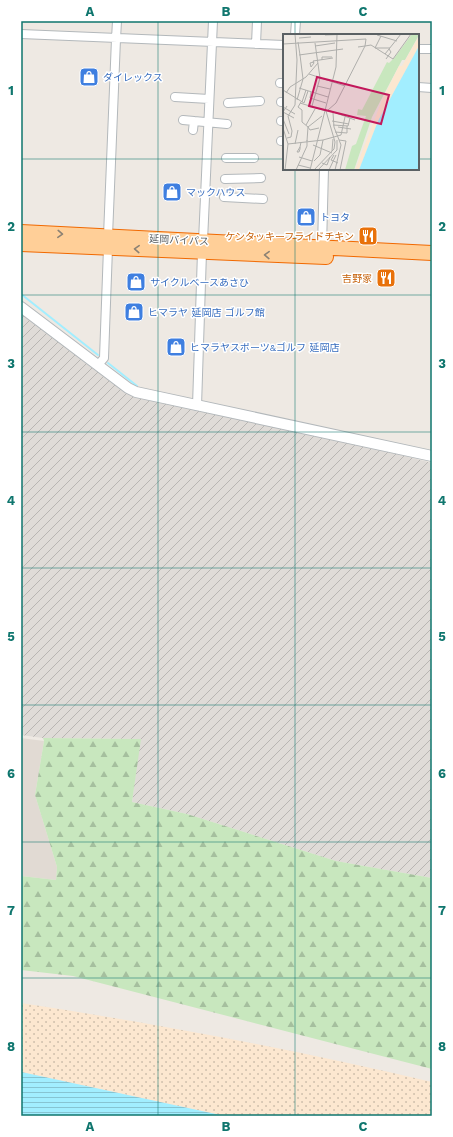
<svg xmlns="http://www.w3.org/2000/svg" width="453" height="1137" font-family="'Work Sans','Noto Sans JP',sans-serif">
<defs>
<pattern id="industrial-furrows" width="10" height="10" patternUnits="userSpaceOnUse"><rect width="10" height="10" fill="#dfdbd7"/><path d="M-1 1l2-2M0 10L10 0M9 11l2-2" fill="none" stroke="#b8b5b2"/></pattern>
<pattern id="forest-firs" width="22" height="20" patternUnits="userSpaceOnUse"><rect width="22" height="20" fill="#c8e7be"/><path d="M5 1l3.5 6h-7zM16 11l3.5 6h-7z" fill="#a5bf9e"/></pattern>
<pattern id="sand-dots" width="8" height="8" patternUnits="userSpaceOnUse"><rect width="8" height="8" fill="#fce7d0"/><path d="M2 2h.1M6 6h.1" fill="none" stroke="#cfbfac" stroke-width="1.8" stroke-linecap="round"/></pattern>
<pattern id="water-rules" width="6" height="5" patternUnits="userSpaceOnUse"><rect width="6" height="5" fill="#a2eeff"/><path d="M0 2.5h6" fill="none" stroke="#87c4d2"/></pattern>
</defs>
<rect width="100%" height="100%" fill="#eee9e3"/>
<!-- industrial -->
<path fill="url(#industrial-furrows)" d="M21,310L126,391L373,448L432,463V878L336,861L187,814L132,802L140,739L43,738L21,735Z"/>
<!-- education -->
<path fill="#e1dad3" d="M21,738L44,741L35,795L57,867L56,880L21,876Z"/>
<!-- forest -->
<path fill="url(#forest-firs)" d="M43,738L141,739L132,802L187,814L336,861L432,878V1069L73,976L21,970V876L56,880L57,867L35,795L44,741Z"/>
<!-- sand -->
<path fill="url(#sand-dots)" d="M21,1003C158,1024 297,1050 432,1082V1116H225L21,1072Z"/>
<!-- water -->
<path fill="url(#water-rules)" d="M21,1072L26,1073L225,1116H21Z"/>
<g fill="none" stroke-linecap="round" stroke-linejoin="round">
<!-- stream -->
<path stroke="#a2eeff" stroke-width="2" d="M21,294L98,355
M108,363L137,386"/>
<!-- minor casing -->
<g stroke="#b3b8bb" stroke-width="10">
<path id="minor" d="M21,34L284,45
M295,35L296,21
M256,44L257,21
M418,49H432
M280,83H284
M418,87L432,88
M175,97L209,99
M281,102H284
M228,103L260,101
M183,120L227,124
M281,121H284
M193,130L194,121
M281,141H284
M226,158H254
M225,179L261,178
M224,197L263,199
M108,236L116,39L117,21
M203,241L213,21
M322,247L324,169
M98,365L104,358L108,248
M197,406L202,252"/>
</g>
<!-- tertiary casing -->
<g stroke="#b3b8bb" stroke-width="12">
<path id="tertiary" d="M21,307L128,388L136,392L432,456"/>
</g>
<!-- trunk casing -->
<g stroke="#f16900" stroke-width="16">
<path id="trunk" d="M21,232L432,253
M21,244L326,257"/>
</g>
<!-- minor -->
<use href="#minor" stroke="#fff" stroke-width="8"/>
<!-- tertiary -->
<use href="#tertiary" stroke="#fff" stroke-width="10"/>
<!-- trunk -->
<use href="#trunk" stroke="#ffcf98" stroke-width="14"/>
</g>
<!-- one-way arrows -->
<defs><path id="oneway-chevron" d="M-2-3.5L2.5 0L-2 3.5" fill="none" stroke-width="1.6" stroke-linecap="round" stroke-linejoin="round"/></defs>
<g stroke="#8c8274">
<use href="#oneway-chevron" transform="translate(60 234) rotate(3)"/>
<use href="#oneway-chevron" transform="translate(137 249) rotate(-177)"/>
<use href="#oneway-chevron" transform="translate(267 255) rotate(-178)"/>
</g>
<!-- grid -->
<path fill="none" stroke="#0f766e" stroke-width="1" stroke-opacity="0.55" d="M158,21V1116M295,21V35M21,159H284M418,159H432M295,169V1116M21,295H432M21,432H432M21,568H432M21,705H432M21,842H432M21,978H432"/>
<!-- icons -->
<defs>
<g id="shop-square" transform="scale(1)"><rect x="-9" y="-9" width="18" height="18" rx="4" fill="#3f7fe0" stroke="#fff"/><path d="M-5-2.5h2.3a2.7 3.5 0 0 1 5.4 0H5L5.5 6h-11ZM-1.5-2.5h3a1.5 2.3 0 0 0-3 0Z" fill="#fff"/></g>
<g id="restaurant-square" transform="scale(1)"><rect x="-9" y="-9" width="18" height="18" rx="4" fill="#e8710a" stroke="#fff"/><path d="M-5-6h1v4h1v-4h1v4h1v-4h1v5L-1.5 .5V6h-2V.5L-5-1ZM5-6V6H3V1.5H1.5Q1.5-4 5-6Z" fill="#fff"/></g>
</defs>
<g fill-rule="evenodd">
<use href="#shop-square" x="89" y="77"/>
<use href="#shop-square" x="172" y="192"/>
<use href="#shop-square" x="306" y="217"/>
<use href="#restaurant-square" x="368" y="236"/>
<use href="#restaurant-square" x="386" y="278"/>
<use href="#shop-square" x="136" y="282"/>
<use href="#shop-square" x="134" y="312"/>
<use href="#shop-square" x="176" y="347"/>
</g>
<g text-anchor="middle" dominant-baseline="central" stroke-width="3" stroke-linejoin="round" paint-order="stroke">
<!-- shop labels -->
<g font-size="10" fill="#366cbe" stroke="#fff" text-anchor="start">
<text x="103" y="77">ダイレックス</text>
<text x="186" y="192">マックハウス</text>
<text x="320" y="217">トヨタ</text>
<text x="150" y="282">サイクルベースあさひ</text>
<text x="148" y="312">ヒマラヤ 延岡店 ゴルフ館</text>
<text x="190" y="347">ヒマラヤスポーツ&amp;ゴルフ 延岡店</text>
</g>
<!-- food labels -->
<g font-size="10" fill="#c56008" stroke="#fff" text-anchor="end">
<text x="354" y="236">ケンタッキーフライドチキン</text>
<text x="372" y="278">吉野家</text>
</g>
<!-- street labels -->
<g font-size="10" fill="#5b6164" stroke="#fff">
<text transform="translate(179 240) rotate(3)">延岡バイパス</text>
</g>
</g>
<!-- overview -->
<g transform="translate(283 34)">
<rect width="136" height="136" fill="#eee9e3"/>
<path d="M129,0L136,1L122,26H119L89,83L71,136H62L69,112L73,110L83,82L74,81L75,75L79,76L104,28L106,29L112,23Z" fill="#c8e7be"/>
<path d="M136,2V12L95,87L76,136H72L99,66L116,32H119Z" fill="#fce7d0"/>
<path d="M136,12V136H76L95,87Z" fill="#a2eeff"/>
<path fill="none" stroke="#afafac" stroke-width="1" d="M42,1L71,0M94,1L114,7M16,4L28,3M15,8L17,21M0,10L83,5L82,12L75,13M32,12L52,9M92,14H107M92,14L98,2M102,20L118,0M16,21L60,15M103,25L108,18L106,15M39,26V23H49M31,28L27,29L28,33L31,29L30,27L50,24M26,40L62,52M34,52L47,55M16,54L45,63M0,56L21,69M28,58L27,64L43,69M3,59L7,53L23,43L35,29M14,66L20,45L17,21M18,68L15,73L19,76V88L25,93L24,107M19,68L23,56M17,69L43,77L52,108L51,115L31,136M21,69L25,57M4,72L0,78L11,84M29,72L37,44L32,9M0,73L12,80M45,76L53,69L82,12L88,11L110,25L128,0M45,76L72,86M50,79L51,93L58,111L52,136M0,85L6,100M49,87L66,90M23,91L32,75M50,91L65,92L67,84M55,93L68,95M0,94L5,110L2,136M36,94L27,96L25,93L39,82M52,98L64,99V92M4,104L8,103L9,97L5,82L12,71L14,26L12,0M56,106L63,107L57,136M5,110L40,106L58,101L62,83M12,110L15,96M30,111L49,119M17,113L14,118H16L17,115V113L18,108M49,117L50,105M51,121L48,126L55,129M16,123L29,127M31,127L37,121L40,106M39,129L44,131L47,123M15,131L27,134M13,136L24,112V106M27,136L53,33L54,0M35,136L54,116V106M46,136L53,121"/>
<path fill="#c2185b" fill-opacity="0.15" stroke="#c2185b" stroke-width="2" d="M34,43L106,61L98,90L26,72Z"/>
<rect width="136" height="136" fill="none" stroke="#5b6164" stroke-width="2"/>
</g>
<!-- border -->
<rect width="453" height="1137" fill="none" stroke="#ffffff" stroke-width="44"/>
<rect x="22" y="22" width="409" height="1093" fill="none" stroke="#0f766e" stroke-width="1.5"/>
<g font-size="13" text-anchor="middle" font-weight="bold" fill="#0f766e">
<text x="90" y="16">A</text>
<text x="226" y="16">B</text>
<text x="363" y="16">C</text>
<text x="11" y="95">1</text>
<text x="442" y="95">1</text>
<text x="11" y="231">2</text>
<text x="442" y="231">2</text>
<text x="11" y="368">3</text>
<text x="442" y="368">3</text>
<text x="11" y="505">4</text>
<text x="442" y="505">4</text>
<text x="11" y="641">5</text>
<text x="442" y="641">5</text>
<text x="11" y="778">6</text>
<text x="442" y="778">6</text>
<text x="11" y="915">7</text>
<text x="442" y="915">7</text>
<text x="11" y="1051">8</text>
<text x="442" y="1051">8</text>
<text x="90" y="1131">A</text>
<text x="226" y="1131">B</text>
<text x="363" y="1131">C</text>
</g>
</svg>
